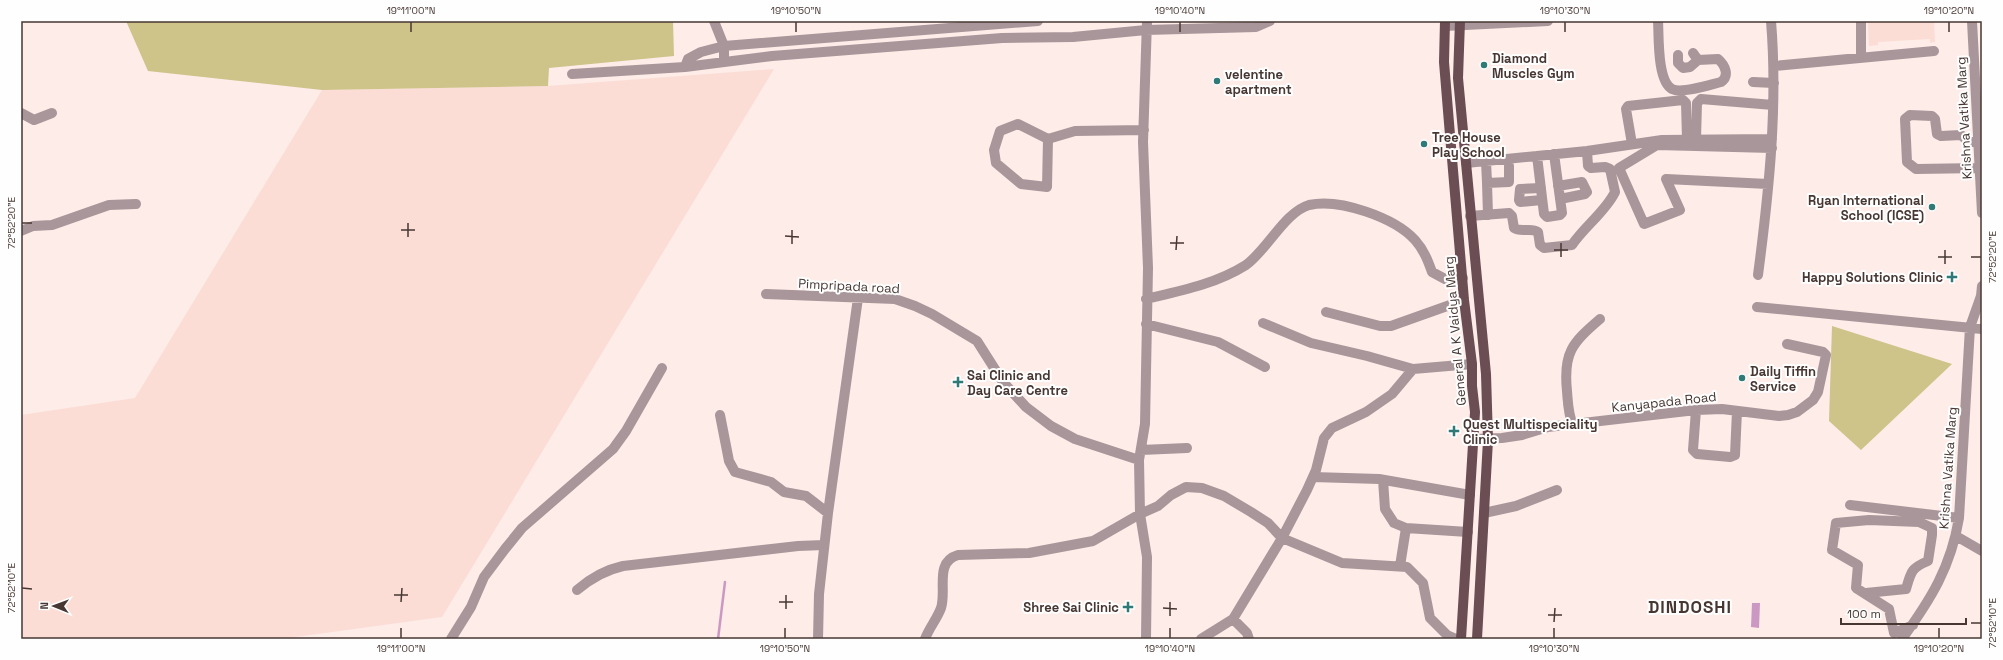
<svg xmlns="http://www.w3.org/2000/svg" width="2003" height="660" font-family="'Space Grotesk',sans-serif">
<rect width="100%" height="100%" fill="#fdece8"/>
<!-- built -->
<path fill="#fbddd5" d="M1868,21H1934L1935,42L1930,43V39L1878,42V45L1869,46Z
M774,69L442,617L281,639H21V415L135,398L322,90L548,86Z"/>
<!-- green -->
<path fill="#cec389" d="M126,21H673L674,56L549,68L548,86L322,90L148,71Z
M1832,326L1952,364L1861,450L1829,421Z"/>
<!-- water -->
<path fill="#cb98c3" d="M1752,603H1760L1759,628L1751,627Z"/>
<g fill="none" stroke-linecap="round" stroke-linejoin="round">
<!-- stream -->
<path stroke="#cb98c3" stroke-width="2.5" d="M718,639L725,582"/>
<!-- minor -->
<path stroke="#a8969a" stroke-width="10" d="M714,21L724,46V62
M1658,21C1659,36 1657,81 1672,89C1682,94 1709,85 1721,82C1730,76 1725,65 1718,59L1698,60L1693,53
M1861,21V58
M1972,21L1982,213
M1445,26L1548,21
M1678,55V63L1683,68L1690,67L1698,60
M1774,66L1934,51
M685,67L688,59L701,52L724,46L1038,21
M572,74L685,67L772,56L1002,38L1073,37L1146,30L1256,27L1270,21
M1753,82L1774,83
M21,113L34,120L52,113
M1048,139L1018,124L1000,131L994,150L996,163L1021,184L1047,187L1048,139L1075,131L1144,130
M1696,139L1697,103L1701,99L1773,105
M1978,142H1969L1961,135L1941,136L1937,134L1935,119L1932,116L1910,115L1905,119L1907,162L1916,169L1980,168
M1632,144L1626,109L1628,106L1683,100L1686,103L1687,139
M1537,156L1544,214L1547,217L1560,215L1562,213L1554,154
M1486,161L1487,183
M1466,163L1587,151L1662,140L1772,139
M1768,184L1666,179L1680,210L1644,224L1619,168L1657,145L1772,148
M1558,186L1582,182L1587,192L1585,194L1560,199
M1541,188L1520,189L1519,200L1520,202L1542,200
M1488,215L1487,183L1509,182V166
M1470,216L1509,213L1512,216L1514,228C1521,233 1531,227 1538,232L1540,245L1544,248L1572,245C1584,227 1606,211 1615,192L1610,169L1605,167L1591,168L1588,166L1587,151
M21,231L33,226L52,225L109,205L136,204
M1758,275C1769,191 1778,106 1771,21
M766,294L895,299L915,306L932,314L977,341L1003,382L1026,407L1051,426L1075,439L1139,460
M1146,299C1180,291 1216,284 1246,265C1267,250 1285,212 1309,205C1340,198 1395,218 1415,240C1424,250 1428,261 1432,272L1445,279L1463,278
M1757,307L1982,329
M1326,312L1380,326H1391L1464,300
M1263,323L1311,343L1367,356L1413,369L1472,364
M1146,324L1218,342L1265,367
M1696,410L1693,450L1697,454L1730,457L1735,455L1737,411
M720,415L729,461L735,472L771,482L784,492L806,496L828,513
M1573,425C1568,414 1568,403 1567,391C1563,353 1572,343 1600,319
M1473,439L1502,438L1522,435L1548,427L1696,410L1722,409L1779,416L1788,415L1797,412L1813,400L1818,392L1826,355L1823,352L1787,344
M1141,450L1187,448
M1313,477L1379,479L1470,495
M1383,480L1385,509L1394,523L1406,528L1468,532
M1850,505L1959,518
M1484,513L1516,506L1557,490
M1956,536L1982,551
M1400,566L1406,528
M577,590C591,578 605,570 623,566L798,546L824,545
M1866,593L1906,589C1911,572 1911,568 1928,561L1932,535V528L1919,522L1869,520L1836,523L1832,550L1858,565L1856,588L1889,609L1894,633L1913,625
M1233,619L1247,633L1249,639
M451,639L471,607L484,577L505,549L522,528L613,449L626,431L662,368
M818,639L819,594L828,513L858,298
M925,639C929,628 937,619 941,608C947,590 934,562 958,555L1029,553L1093,541L1140,514L1158,506L1171,495L1186,487L1202,488L1224,496L1251,512L1268,523L1282,538L1342,563L1407,567L1423,583L1430,618L1447,635L1456,639
M1146,639L1147,557L1140,514L1139,460L1145,424L1148,268L1143,142L1147,21
M1201,639L1233,619L1282,538L1307,490L1316,470L1324,438L1332,428L1366,412L1392,394L1413,369
M1902,639C1931,599 1951,567 1959,518L1970,327L1981,296L1982,286"/>
<!-- major -->
<path stroke="#6b4d54" stroke-width="10" d="M1445,21L1444,62L1449,123L1464,300L1472,364V386L1475,412L1461,639
M1460,21L1458,78L1486,374L1488,440L1477,639"/>
</g>
<!-- ticks -->
<path fill="none" stroke="#473733" stroke-width="1.5" d="M411,32V22M796,32V22M1180,32V22M1565,32V22M1949,32V22M22,223H32M401,230H415M785,236L799,237M408,237V223M1170,243H1184M792,244V230M1176,250L1177,236M1554,250H1568M1561,257V243M1938,257H1952M1971,257H1981M1945,264V250M22,588L32,589M394,595H408M401,602L402,588M779,602H793M1163,608L1177,609M786,609V595M1548,615H1562M1170,616V602M1554,622L1555,608M1971,623H1981M401,638V628M785,638V628M1170,638V628M1554,638V628M1939,638V628"/>
<!-- markers -->
<g fill="#2f7977" stroke="#fefefe" stroke-width="1.5">
<circle cx="1484" cy="65" r="4"/>
<circle cx="1217" cy="81" r="4"/>
<circle cx="1424" cy="144" r="4"/>
<circle cx="1932" cy="207" r="4"/>
<path d="M1950 271h4v4h4v4h-4v4h-4v-4h-4v-4h4z"/>
<circle cx="1742" cy="378" r="4"/>
<path d="M956 376h4v4h4v4h-4v4h-4v-4h-4v-4h4z"/>
<path d="M1452 425h4v4h4v4h-4v4h-4v-4h-4v-4h4z"/>
<path d="M1126 601h4v4h4v4h-4v4h-4v-4h-4v-4h4z"/>
</g>
<g text-anchor="middle" dominant-baseline="central" stroke-width="4" stroke-linejoin="round" paint-order="stroke">
<!-- poi labels -->
<g font-size="13" font-weight="bold" fill="#473733" stroke="#fefefe" text-anchor="start">
<text x="1492" y="58">Diamond<tspan x="1492" dy="15">Muscles Gym</tspan></text>
<text x="1225" y="74">velentine<tspan x="1225" dy="15">apartment</tspan></text>
<text x="1432" y="137">Tree House<tspan x="1432" dy="15">Play School</tspan></text>
<text x="1924" y="200" text-anchor="end">Ryan International<tspan x="1924" dy="15">School (ICSE)</tspan></text>
<text x="1943" y="277" text-anchor="end">Happy Solutions Clinic</text>
<text x="1750" y="371">Daily Tiffin<tspan x="1750" dy="15">Service</tspan></text>
<text x="967" y="375">Sai Clinic and<tspan x="967" dy="15">Day Care Centre</tspan></text>
<text x="1463" y="424">Quest Multispeciality<tspan x="1463" dy="15">Clinic</tspan></text>
<text x="1119" y="607" text-anchor="end">Shree Sai Clinic</text>
</g>
<!-- street labels -->
<g font-size="13" fill="#473733" stroke="#fefefe">
<text transform="translate(1964 118) rotate(-93)">Krishna Vatika Marg</text>
<text transform="translate(849 286) rotate(3)">Pimpripada road</text>
<text transform="translate(1455 331) rotate(-95)">General A K Vaidya Marg</text>
<text transform="translate(1664 402) rotate(-6)">Kanyapada Road</text>
<text transform="translate(1948 468) rotate(-86)">Krishna Vatika Marg</text>
</g>
<!-- district labels -->
<g font-size="17" font-weight="bold" letter-spacing="1" fill="#473733" stroke="#fefefe">
<text x="1690" y="607">DINDOSHI</text>
</g>
</g>
<!-- border -->
<rect width="2003" height="660" fill="none" stroke="#fefefe" stroke-width="44"/>
<!-- north arrow -->
<g transform="translate(54 606) rotate(271)" stroke="#fefefe" stroke-width="3" paint-order="stroke">
<path d="M0-3L7 15L0 10L-7 15Z" fill="#473733"/>
<text y="-6" font-size="11" font-weight="bold" text-anchor="middle" fill="#473733">N</text>
</g>
<!-- scale -->
<path d="M1841 618v6h125v-6" fill="none" stroke="#473733" stroke-width="2"/>
<text x="1847" y="618" font-size="12" fill="#473733" stroke="#fefefe" stroke-width="3" paint-order="stroke">100 m</text>
<rect x="22" y="22" width="1959" height="616" fill="none" stroke="#473733" stroke-width="1.5"/>
<g font-size="10" text-anchor="middle" fill="#473733">
<text x="411" y="14">19°11'00"N</text>
<text x="796" y="14">19°10'50"N</text>
<text x="1180" y="14">19°10'40"N</text>
<text x="1565" y="14">19°10'30"N</text>
<text x="1949" y="14">19°10'20"N</text>
<text transform="translate(11 223) rotate(-90)" y="4">72°52'20"E</text>
<text transform="translate(1992 257) rotate(-90)" y="4">72°52'20"E</text>
<text transform="translate(11 588) rotate(-90)" y="4">72°52'10"E</text>
<text transform="translate(1992 623) rotate(-90)" y="4">72°52'10"E</text>
<text x="401" y="652">19°11'00"N</text>
<text x="785" y="652">19°10'50"N</text>
<text x="1170" y="652">19°10'40"N</text>
<text x="1554" y="652">19°10'30"N</text>
<text x="1939" y="652">19°10'20"N</text>
</g>
</svg>
